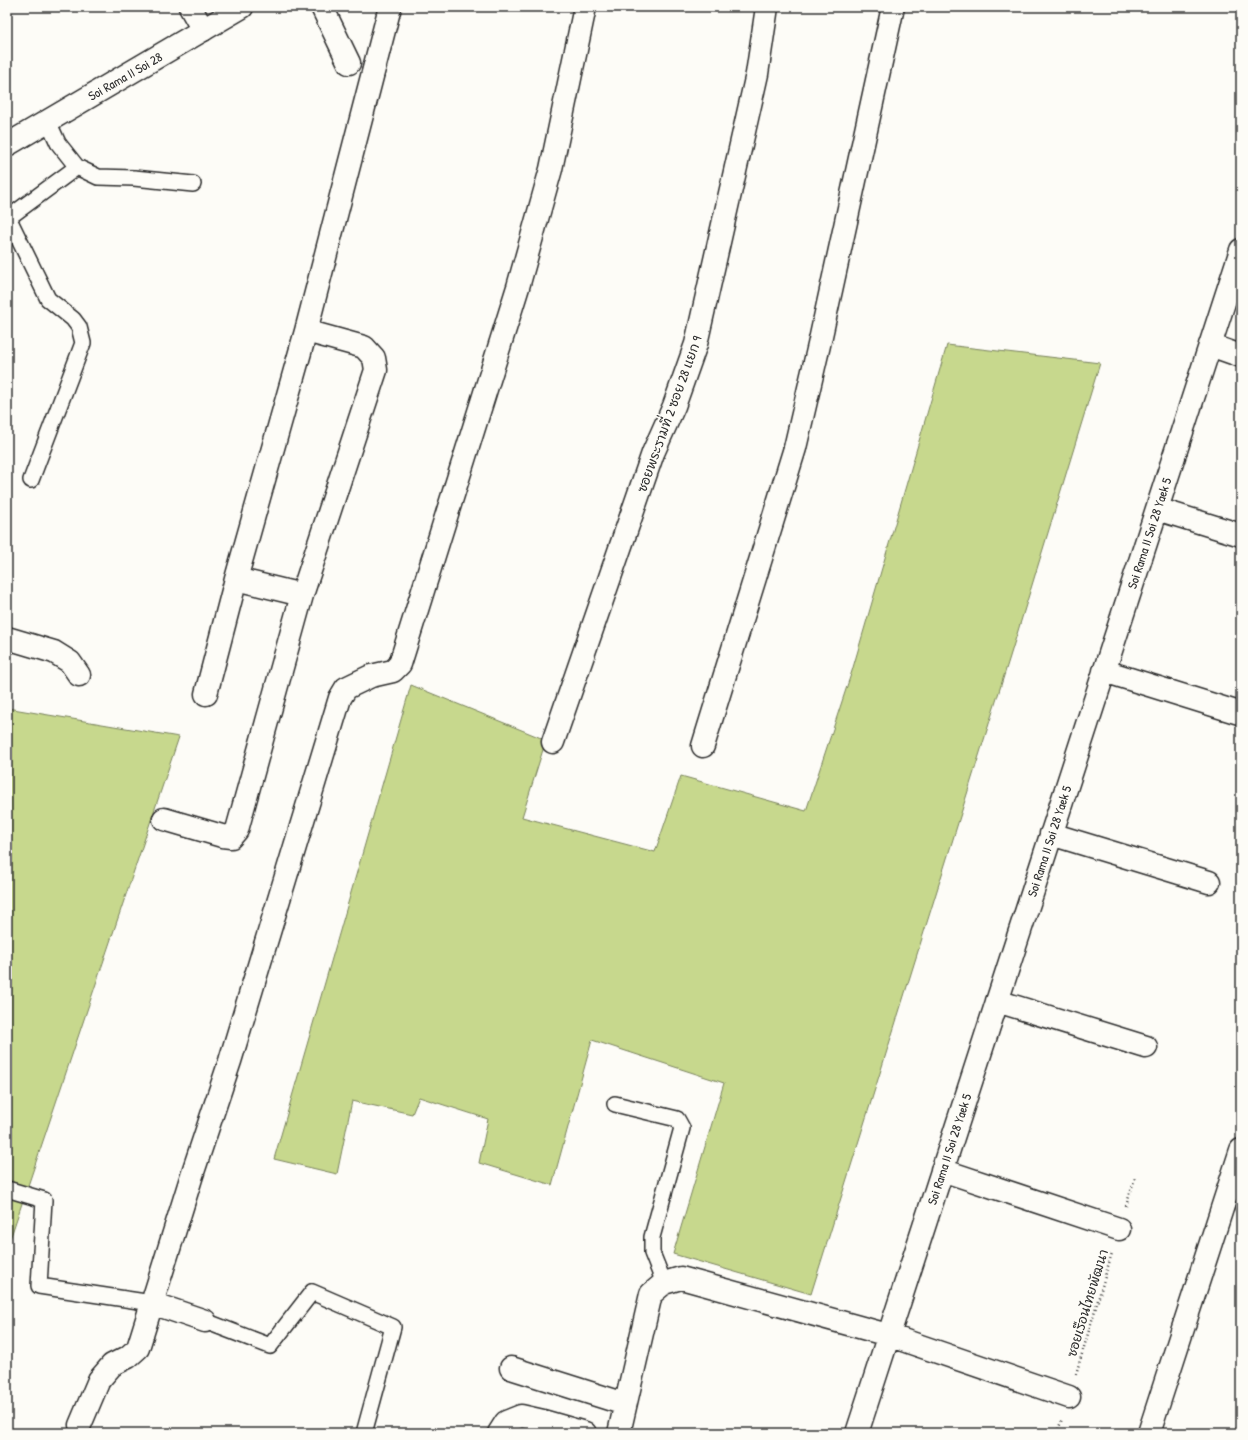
<svg xmlns="http://www.w3.org/2000/svg" width="1248" height="1440" font-family="'Patrick Hand','Playpen Sans Thai',sans-serif">
<rect width="100%" height="100%" fill="#fdfcf7"/>
<filter id="ink" filterUnits="userSpaceOnUse"><feTurbulence type="fractalNoise" baseFrequency=".025" numOctaves="2"/><feDisplacementMap in="SourceGraphic" scale="8" xChannelSelector="R" yChannelSelector="G"/><feConvolveMatrix kernelMatrix="1 2 1 2 8 2 1 2 1" color-interpolation-filters="sRGB"/></filter>
<g filter="url(#ink)">
<!-- green -->
<path fill="#c7d88d" stroke="#79825c" d="M947,345L1100,363L1017,634L811,1294L673,1254L724,1083L592,1040L552,1185L479,1163L488,1119L419,1097L412,1114L352,1101L337,1174L274,1159L411,685L546,740L522,817L655,852L681,776L806,811L852,671Z
M7,708L179,737L7,1248Z"/>
<g fill="none" stroke-linecap="round" stroke-linejoin="round">
<!-- service casing -->
<g stroke="#2b2b2b" stroke-width="18">
<path id="service" d="M48,121L58,143L77,167L98,177L134,178L193,184
M7,215L48,299L73,319L79,327L83,343L31,480
M8,218L77,167
M615,1104L677,1119L682,1128L652,1237V1253L664,1283
M7,1189L44,1200L39,1286L152,1303
M205,1321L270,1346L312,1292L393,1327L364,1433"/>
</g>
<!-- minor casing -->
<g stroke="#2b2b2b" stroke-width="25">
<path id="minor" d="M190,7L203,30
M322,7L349,63
M1210,345L1241,356
M1157,509L1241,535
M236,579L302,595
M7,638L54,652L70,662L79,675
M1104,671L1239,713
M206,694L236,579L306,331L390,7
M553,742L653,453L674,406L696,344L757,74L767,7
M703,746L795,448L819,345L893,7
M164,819L222,836L231,837L237,830L302,595L376,370L374,358L364,347L306,331
M1051,834L1209,882
M997,1001L1146,1047
M942,1170L1119,1229
M152,1303L205,1321
M511,1368L625,1404
M80,1425L99,1380L112,1365L128,1357L138,1348L192,1175L230,1061L340,698L346,688L371,676L393,671L400,664L518,287L551,169L585,7
M499,1433L506,1422L521,1416L543,1421L585,1433
M619,1433L651,1294L664,1283L681,1278L888,1335L1069,1397
M857,1433L1241,250
M1149,1433L1241,1150"/>
</g>
<!-- tertiary casing -->
<g stroke="#2b2b2b" stroke-width="25">
<path id="tertiary" d="M7,145L242,7"/>
</g>
<!-- path -->
<path stroke="#2b2b2b" stroke-width="2.5" stroke-dasharray="1 3" stroke-linecap="butt" d="M1126,1206L1135,1178
M1076,1374L1112,1253
M1057,1433L1062,1419"/>
<!-- service -->
<use href="#service" stroke="#fdfcf7" stroke-width="15"/>
<!-- minor -->
<use href="#minor" stroke="#fdfcf7" stroke-width="22"/>
<!-- tertiary -->
<use href="#tertiary" stroke="#fdfcf7" stroke-width="22"/>
</g>
</g>
<g text-anchor="middle" dominant-baseline="central" stroke-width="3" stroke-linejoin="round" paint-order="stroke">
<!-- street labels -->
<g font-size="13" fill="#2b2b2b" stroke="#fdfcf7">
<text transform="translate(125 76) rotate(-30)">Soi Rama II Soi 28</text>
<text transform="translate(669 414) rotate(-70)">ซอยพระรามที่ 2 ซอย 28 แยก 9</text>
<text transform="translate(1149 533) rotate(-72)">Soi Rama II Soi 28 Yaek 5</text>
<text transform="translate(1049 841) rotate(-72)">Soi Rama II Soi 28 Yaek 5</text>
<text transform="translate(949 1149) rotate(-72)">Soi Rama II Soi 28 Yaek 5</text>
<text transform="translate(1087 1303) rotate(-73)">ซอยเรือนไทยพัฒนา</text>
</g>
</g>
<!-- margin -->
<rect width="1248" height="1440" fill="none" stroke="#fdfcf7" stroke-width="24"/>
<rect x="12" y="12" width="1224" height="1416" fill="none" stroke="#2b2b2b" stroke-width="1.5" filter="url(#ink)"/>
</svg>
